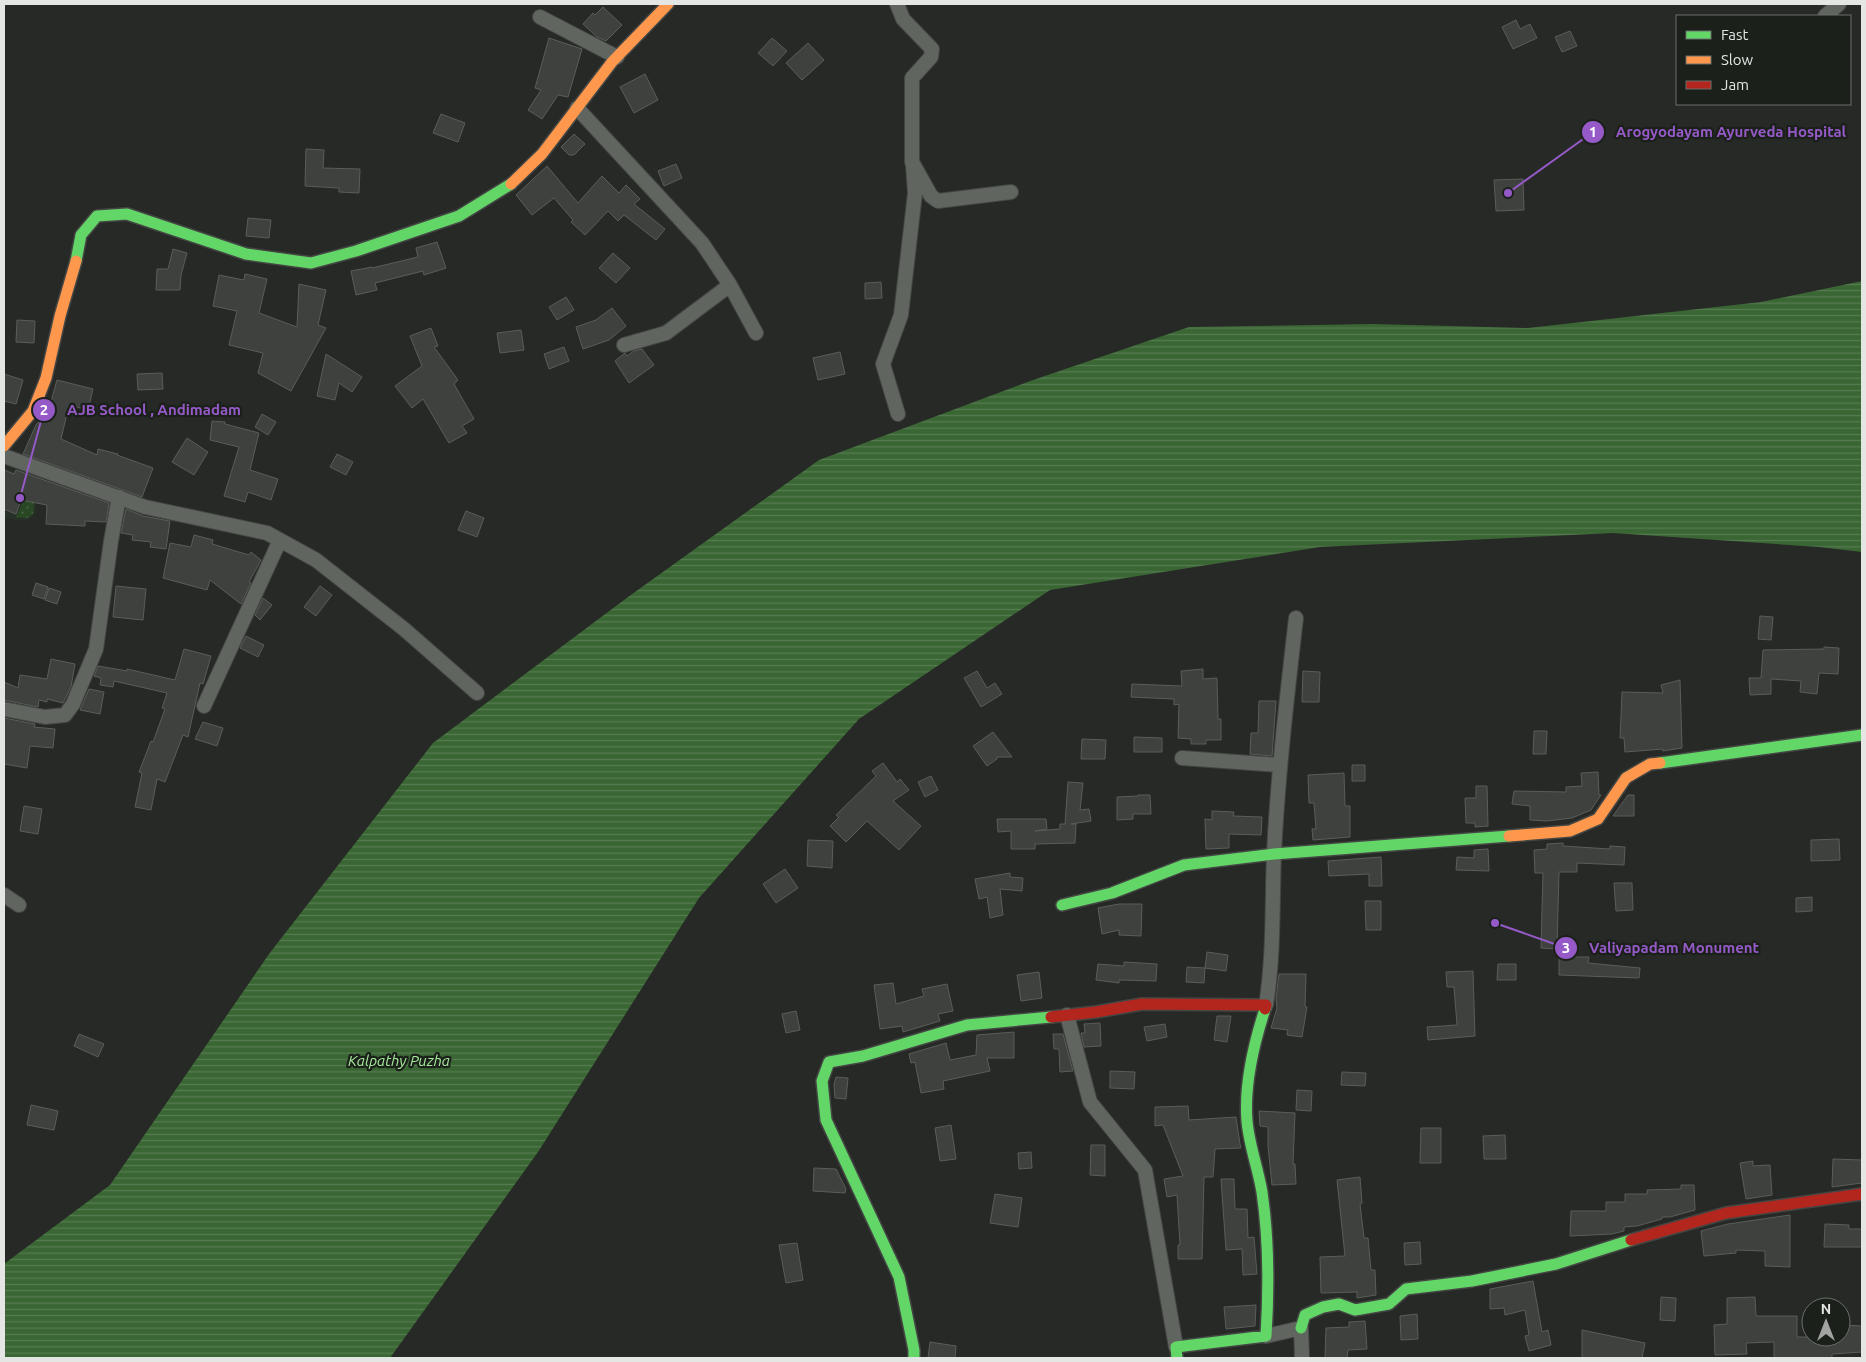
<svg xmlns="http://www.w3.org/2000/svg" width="1866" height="1362" font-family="Ubuntu,sans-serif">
<defs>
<pattern id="green-dots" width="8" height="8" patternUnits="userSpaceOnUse" patternTransform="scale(1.25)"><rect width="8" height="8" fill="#284823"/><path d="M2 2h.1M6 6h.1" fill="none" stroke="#476243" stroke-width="1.8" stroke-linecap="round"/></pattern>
<pattern id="water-rules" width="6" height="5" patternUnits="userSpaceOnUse" patternTransform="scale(1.25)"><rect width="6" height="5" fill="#3a6634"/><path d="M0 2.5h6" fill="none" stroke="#567c51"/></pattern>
</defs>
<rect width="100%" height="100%" fill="#262925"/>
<!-- built -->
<path fill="#283127" d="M4,467L39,481L35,514L27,521L4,518Z"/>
<!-- green -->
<path fill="url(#green-dots)" d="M31,485L36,487L33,514L27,518L16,517Z"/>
<!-- water -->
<path fill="url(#water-rules)" d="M1862,281V552L1819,547L1613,533L1320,547L1050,590L859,719L699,898L538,1152L390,1358H4V1264L110,1185L269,954L433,743L628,597L819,460L1033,380L1189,327L1372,324L1528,328L1761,302Z"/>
<!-- building -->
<path fill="#3e413e" stroke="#5a5d59" d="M603,7L622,25L606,41L597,37L583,24L593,13L595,15Z
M1516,20L1520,29L1530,24L1537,38L1513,49L1502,27Z
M1570,31L1577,46L1562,52L1555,37Z
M549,38L582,49L568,97L558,95L542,119L528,110L541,90L535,88Z
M772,38L787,51L773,66L758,53Z
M808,43L824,60L802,80L786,63Z
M645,74L658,100L634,113L620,87Z
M441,114L465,123L458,142L433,133Z
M574,134L585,144L574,155H569L561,147Z
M306,149L324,150L323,168L360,169L359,193L339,192V188L305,186Z
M676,164L682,178L664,186L658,171Z
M547,166L578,203L602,176L619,193L626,185L640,199L634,204L665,229L656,240L624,215L618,221L608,211L585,235L571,222L573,220L554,198L532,215L516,195Z
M1523,179L1524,210L1496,211L1494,180Z
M248,218L271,220L269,238L246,236Z
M437,242L446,268L424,275L423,271L375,283L377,290L356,295L351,271L372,267V268L418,257L416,248Z
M173,249L187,253L181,275L180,290H156L157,269H168Z
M613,253L630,268L616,283L599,268Z
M245,274L267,279L259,313L297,327L299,284L326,290L318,325L326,328L291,391L258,373L263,353L229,345L237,311L213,306L219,275L244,280Z
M881,282L882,298L865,299V283Z
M566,297L574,310L557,320L549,307Z
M612,308L626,326L609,340L583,349L576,327L596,320Z
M17,320L35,321L34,343L16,342Z
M431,328L438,346L434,347L458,380L454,384L474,419L462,426L467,433L449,443L423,399L412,408L395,386L422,366L410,336Z
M521,330L524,350L500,353L497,333Z
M564,347L569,361L549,369L544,354Z
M642,349L654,365L629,383L615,361L625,353L627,356L634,351Z
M840,352L845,374L818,380L813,358Z
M326,354L362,377L352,392L339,383L335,400L317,396Z
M162,373L163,389L138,390L137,374Z
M4,374L23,380L16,404L4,401Z
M57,380L93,389L88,410L69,405L61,439L97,455L98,449L118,454L117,455L153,468L142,497L23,454L36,425L39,421L45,423Z
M262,414L276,422L268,435L255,427Z
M212,421L225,422V424L259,433L250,470L278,479L271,500L248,492L245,502L224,496L239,447L210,440Z
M187,438L208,452L194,475L172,462Z
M337,454L353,462L346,475L330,467Z
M4,470L14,474L16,470L109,503L106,522L85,521V526L46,524L47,505L21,500L16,514L4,509Z
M126,509L143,516L170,521L166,549L150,547L151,542L132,540L133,535L121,533Z
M466,511L484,518L477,537L458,530Z
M194,535L213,540L212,544L249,555L251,552L261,560L249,582L251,583L241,604L210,580L207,590L163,578L170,543L191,547Z
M36,583L48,587L44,599L32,595Z
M116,586L146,589L143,620L113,617Z
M320,586L332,595L316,616L304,607Z
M49,588L61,592L57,604L45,600Z
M263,598L272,605L260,620L255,615Z
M1760,616L1773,617L1771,640L1758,639Z
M246,636L264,645L258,657L240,648Z
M1824,647L1839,648L1838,674L1819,673L1817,694L1800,692L1801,681L1771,679V694L1750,695L1749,678H1761L1763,650L1824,649Z
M184,649L211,656L203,684L200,683L188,737L183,735L165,782L157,779L151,810L135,807L142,773L139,772L151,741L153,742L165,709L162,708L167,693L114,681L113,687L100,685L101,678L94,676L98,666L127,671V669L175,680Z
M51,659L75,664L71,687L63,703L47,699V702L39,700L38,707L4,700V682L18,688L20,675L47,679Z
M1203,669V679L1217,678L1218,719H1221V740H1206V744H1191V739L1178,738L1179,704L1174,705V699L1131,697L1132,684L1182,686L1181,671Z
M977,671L987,688L995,683L1002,694L981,707L964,678Z
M1303,671L1320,672L1319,702H1302Z
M1680,680L1682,748L1663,751V749L1625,752L1624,738H1620L1622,692L1663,693L1661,685Z
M89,689L104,692L100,714L80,710Z
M1259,701H1276L1272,756L1250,754L1251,733H1258Z
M4,718L35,724L34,727L55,729L53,748L30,746L27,768L4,764Z
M203,722L223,728L217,746L195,739Z
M1534,731H1547L1546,754H1533Z
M993,732L1012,757H997V759L987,766L973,746Z
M1134,737L1162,738V752H1134Z
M1082,739L1106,740L1105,759H1081Z
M883,763L897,782L900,779L909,790L893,801L921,826L899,850L867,821L846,842L830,826L839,817L836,815L876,776L872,771Z
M1352,765H1365V781H1352Z
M1598,772L1599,795H1601L1591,810L1572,818L1547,821L1530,820V806L1512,804L1514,791L1566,792V787L1582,786L1581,773Z
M1344,773L1345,806H1350V837L1313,840L1312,829H1316L1314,803H1309L1308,775Z
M931,776L938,790L925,797L918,782Z
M1068,782L1083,783L1080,810L1089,809L1091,821L1071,824H1076L1075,843L1035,844V849H1011V831L998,832L997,819H1046L1047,829L1035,831L1060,829V824H1065Z
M1476,786H1487L1488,826L1475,827V823H1466L1465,798H1476Z
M1138,795H1150L1151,814H1133V819L1117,820V797L1138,796Z
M1628,795H1634V816H1613Z
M24,806L42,809L38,834L20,831Z
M1212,811L1234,812L1233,816L1262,817L1261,835L1229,834V848L1206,849L1205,819L1212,820Z
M1839,839L1840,860L1811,861V840Z
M808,840L833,841L832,868L807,866Z
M1563,843V846L1610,849V846L1625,847L1624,865L1577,863V872H1559L1557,949L1541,948L1543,873H1535L1534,850L1547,849V844Z
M1488,849L1489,871L1456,870L1457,857L1474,858V850Z
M1381,857L1382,886H1369V874L1329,876L1328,861Z
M785,869L798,888L776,903L763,884Z
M1010,873V877L1023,878L1022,891L1000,889L1003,915L990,918L987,897L979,899L975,879Z
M1614,883H1632L1633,910L1616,911Z
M1812,897V911L1796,912V898Z
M1365,901H1381V930H1366Z
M1119,904H1142L1141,936L1119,935V930L1102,934L1098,908Z
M1207,952L1228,955L1226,971L1205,968Z
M1559,957H1589L1588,963L1640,968L1639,978L1559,975Z
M1124,962L1157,964L1156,981L1119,980V983L1096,980L1098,964L1124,966Z
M1498,964H1516V980H1497Z
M1187,967L1205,968L1204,983L1186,982Z
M1473,971L1475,1036L1428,1040L1427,1027L1457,1025L1454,987H1447L1446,972Z
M1039,972L1042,998L1021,1001L1017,975Z
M1279,974H1306L1305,1006L1307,1007L1302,1037L1287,1035L1288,1030L1271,1028L1277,1008L1276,999Z
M893,983L896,1004L924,996L922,989L947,984L953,1011L938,1014L940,1021L903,1032L902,1026L880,1029L874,985Z
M796,1011L800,1030L786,1033L782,1014Z
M1217,1016H1231L1227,1042L1214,1040Z
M1100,1023L1101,1046L1084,1047L1081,1033H1085L1084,1024Z
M1165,1024L1167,1037L1147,1041L1144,1027Z
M1014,1032V1058H987L990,1071L943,1081L944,1089L921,1093L915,1062L911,1063L909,1054L946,1043L950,1060L976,1055L977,1035Z
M79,1034L104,1044L98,1057L74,1046Z
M1053,1034H1063L1073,1071L1060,1072L1059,1049H1054Z
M1110,1071L1135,1072L1134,1089L1110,1088Z
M1342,1072L1366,1073L1365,1086L1341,1085Z
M836,1077L848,1078L846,1099L835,1098L834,1085Z
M1297,1090L1312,1091L1311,1111L1296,1110Z
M31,1105L58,1111L54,1130L27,1125Z
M1188,1106L1189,1120L1236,1117L1240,1144L1241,1148L1215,1149L1213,1177H1204L1202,1259H1178V1245H1180L1177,1195L1167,1197L1164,1179L1183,1176L1163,1125L1155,1126V1107Z
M1259,1111L1295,1113L1293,1164H1295L1296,1184L1272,1185L1268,1146V1127L1260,1126Z
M951,1125L956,1159L940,1161L935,1128Z
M1421,1128H1441V1163H1420Z
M1505,1135L1506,1159H1484L1483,1136Z
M1091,1145H1105V1176L1090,1175Z
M1031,1152L1032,1168L1019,1169L1018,1153Z
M1833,1159L1862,1160V1183L1832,1187Z
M1753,1161V1166L1770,1165L1772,1195L1746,1199L1740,1163Z
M814,1168L836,1169L846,1189L845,1193L813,1191Z
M1360,1177L1362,1203L1360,1204L1364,1238H1368L1371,1270H1375L1376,1295L1357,1298V1292L1321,1293L1320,1257L1345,1256L1337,1180Z
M1221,1179H1234L1235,1209H1247L1248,1238L1254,1237L1257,1274L1243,1275L1242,1249L1226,1250Z
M1681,1185H1694L1695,1210L1670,1217H1662V1219L1637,1226L1624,1227V1231L1612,1234L1570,1236L1571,1211H1606V1202H1625V1194H1647V1190L1681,1189Z
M995,1194L1022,1198L1018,1227L990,1223Z
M1790,1215V1267L1765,1266V1251L1736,1250V1253L1704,1256L1701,1231L1728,1224Z
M1825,1224L1849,1225V1229H1862V1247H1824Z
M1420,1242L1421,1264L1405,1265L1404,1243Z
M797,1243L803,1280L786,1283L779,1245Z
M1533,1281L1542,1332L1548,1330L1551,1345L1529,1351L1525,1336L1529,1335L1525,1310L1505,1315L1504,1308L1490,1309V1289Z
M1661,1297L1676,1298L1675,1321L1660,1320Z
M1755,1297L1756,1316H1797V1337H1842L1843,1325L1862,1326V1352L1832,1354V1358H1774V1342L1746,1343L1747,1354L1715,1355L1714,1325L1727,1324V1298Z
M1256,1305L1255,1326L1226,1329L1224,1307Z
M1417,1314L1418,1339L1401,1340L1400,1316Z
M1365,1321L1367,1349L1348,1350L1347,1358H1325L1326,1328L1349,1327V1322Z
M1582,1330L1645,1343L1642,1358H1582Z
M930,1342L956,1346L955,1358H928Z"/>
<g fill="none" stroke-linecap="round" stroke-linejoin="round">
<!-- street casing -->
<g stroke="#444644" stroke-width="16">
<path id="street" d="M897,4L903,19L932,49L931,57L912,78V162L931,196L938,201L1011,192
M1825,16L1839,4
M540,17L617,57
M577,108L702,243L730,285L756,333
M624,345L666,333L730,285
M898,414L883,364L901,315L915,193L913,165
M4,456L145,507L267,533L316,560L404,629L477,693
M204,706L280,540
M4,709L45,717L65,715L73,704L96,649L111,541L119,497
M1182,758L1280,765
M4,895L19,905
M1266,1005C1274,955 1272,904 1274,853C1278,774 1287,696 1296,618
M1067,1015L1090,1102L1145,1170L1176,1347
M1266,1336L1301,1328L1302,1358"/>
</g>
<!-- fast casing -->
<g stroke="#444644" stroke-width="14">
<path id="fast" d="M76,261L81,235L97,216L127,214L246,254L311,263L356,251L459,216L511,184
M1660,763L1862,735
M1062,905L1112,893L1184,865L1274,854L1509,836
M1301,1328L1305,1315L1323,1307L1339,1304L1355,1310L1389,1304L1406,1289L1472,1281L1556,1264L1631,1240
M914,1358V1350L899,1277L826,1120L822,1081L829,1062L863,1056L967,1025L1051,1017
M1177,1358L1176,1347L1266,1336C1269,1288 1269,1240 1262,1192C1258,1168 1249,1145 1247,1121C1244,1085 1254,1043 1265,1009"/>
</g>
<!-- slow casing -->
<g stroke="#444644" stroke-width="14">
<path id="slow" d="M511,184L542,154L612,62L668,4
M4,446L33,411L46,378L60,316L76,261
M1509,836L1570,831L1598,819L1626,778L1650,764L1660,763"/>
</g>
<!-- jam casing -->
<g stroke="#444644" stroke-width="14">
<path id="jam" d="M1051,1017L1096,1012L1142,1004L1266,1005L1265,1009
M1631,1240L1726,1213L1862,1194"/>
</g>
<!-- street -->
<use href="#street" stroke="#60665f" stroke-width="14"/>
<!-- fast -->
<use href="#fast" stroke="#63d668" stroke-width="11"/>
<!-- slow -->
<use href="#slow" stroke="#ff974d" stroke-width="11"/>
<!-- jam -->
<use href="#jam" stroke="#b3261e" stroke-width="11"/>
</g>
<g text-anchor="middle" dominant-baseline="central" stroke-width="4.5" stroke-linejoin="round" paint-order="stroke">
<!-- water labels -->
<g font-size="15" font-style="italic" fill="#a4ea99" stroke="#1b201b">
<text x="399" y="1060">Kalpathy Puzha</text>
</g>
</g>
<!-- callouts -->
<path fill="none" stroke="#955ac8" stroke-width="2" d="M1508 193L1593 132M20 498L44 410M1495 923L1566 948"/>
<g fill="#955ac8" stroke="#1b201b" stroke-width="2">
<circle cx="1508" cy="193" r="5"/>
<circle cx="20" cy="498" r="5"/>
<circle cx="1495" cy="923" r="5"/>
<circle cx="1593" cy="132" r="12"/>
<circle cx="44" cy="410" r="12"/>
<circle cx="1566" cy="948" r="12"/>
</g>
<g font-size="15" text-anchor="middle" font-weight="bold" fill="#fff">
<text x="1593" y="137">1</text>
<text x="44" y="415">2</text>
<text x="1566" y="953">3</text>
</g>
<g font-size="15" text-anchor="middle" font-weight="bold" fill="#955ac8" stroke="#1b201b" stroke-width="4.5" stroke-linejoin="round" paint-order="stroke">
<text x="1731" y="137">Arogyodayam Ayurveda Hospital</text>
<text x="154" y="415">AJB School , Andimadam</text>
<text x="1674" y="953">Valiyapadam Monument</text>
</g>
<!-- border -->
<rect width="1866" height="1362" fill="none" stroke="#e3e6e2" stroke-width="10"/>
<!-- legend -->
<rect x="1676" y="15" width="175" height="90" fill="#1b201b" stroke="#6b6f6b"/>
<rect x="1686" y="31" width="25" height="8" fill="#63d668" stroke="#6b6f6b"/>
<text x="1721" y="40" font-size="15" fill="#e3e6e2">Fast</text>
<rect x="1686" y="56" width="25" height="8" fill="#ff974d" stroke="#6b6f6b"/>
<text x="1721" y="65" font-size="15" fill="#e3e6e2">Slow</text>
<rect x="1686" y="81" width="25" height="8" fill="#b3261e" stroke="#6b6f6b"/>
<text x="1721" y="90" font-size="15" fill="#e3e6e2">Jam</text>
<!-- north arrow -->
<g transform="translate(1826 1322)"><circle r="24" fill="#1b201b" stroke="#6b6f6b"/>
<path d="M0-4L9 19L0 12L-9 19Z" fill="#a1a4a0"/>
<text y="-8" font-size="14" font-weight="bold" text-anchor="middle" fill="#e3e6e2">N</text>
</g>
</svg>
